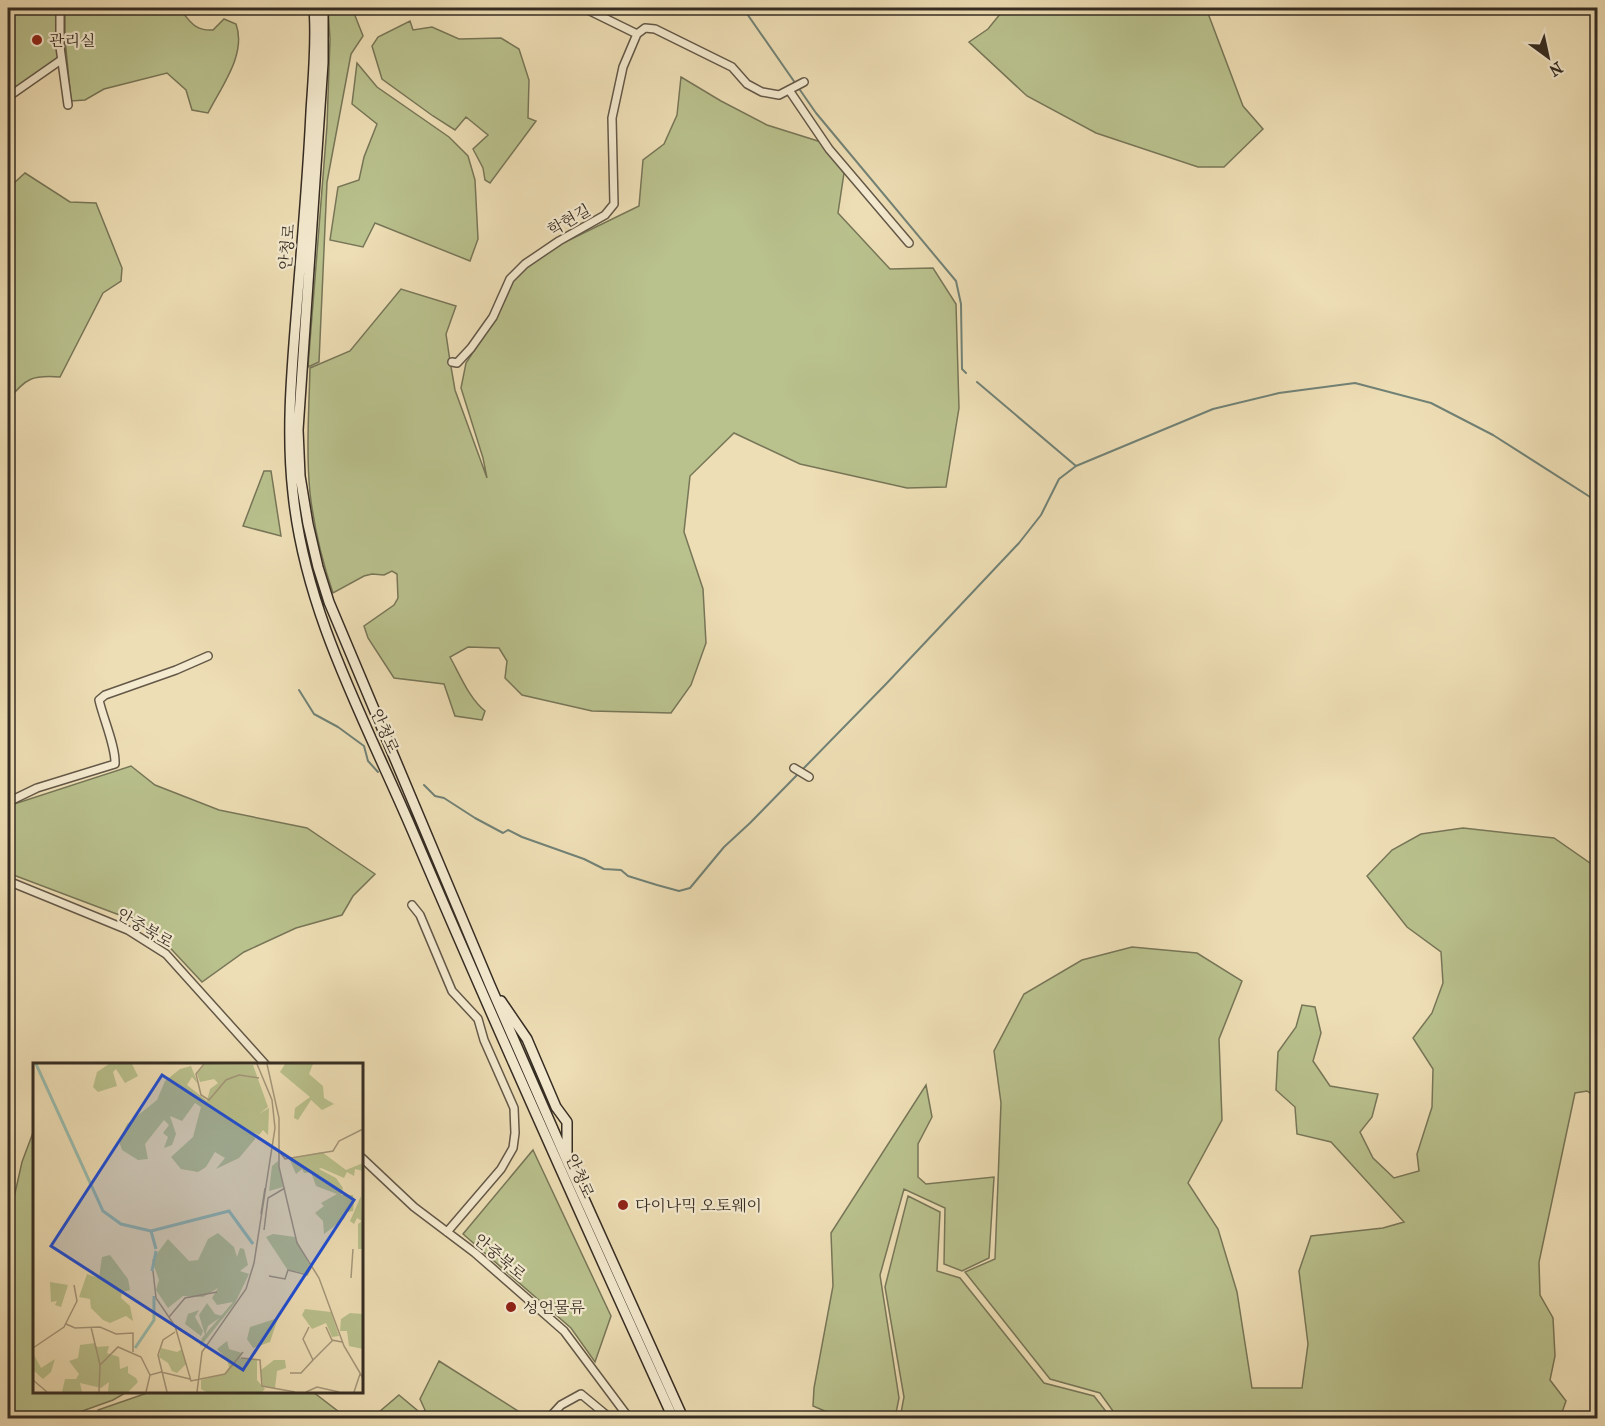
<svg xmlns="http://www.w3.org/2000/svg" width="1605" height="1426" font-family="'IM FELL French Canon','Noto Serif KR',serif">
<rect width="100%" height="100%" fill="#eedeb5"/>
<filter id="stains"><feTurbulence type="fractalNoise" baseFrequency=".00333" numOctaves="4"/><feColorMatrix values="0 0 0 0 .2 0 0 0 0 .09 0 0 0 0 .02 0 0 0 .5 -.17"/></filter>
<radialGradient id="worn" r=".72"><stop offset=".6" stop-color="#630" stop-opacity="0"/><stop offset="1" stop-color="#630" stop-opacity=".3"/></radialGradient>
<!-- green -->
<path fill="#b9c18d" stroke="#777658" stroke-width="1.5" d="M8,8H64L65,55L8,93Z
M65,8H135L142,11L154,8H179C190,21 194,31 213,30L224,19L236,24C247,54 221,87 208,113L192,110L186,90L167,73L104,89L85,100L71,101L65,39Z
M328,8H352L363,36L351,54L327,182L319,362L308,367L327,126L330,39Z
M1005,8H1206L1243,106L1263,129L1224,167H1198L1096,133L1027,96L969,42L988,29Z
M410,21L413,30L432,27L459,39L501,38L519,49L529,80L528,118L536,121L490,183L485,180L483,168L473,149L488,135L466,117L455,130L433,116L382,79L372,46L378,37Z
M357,63L377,87L449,137L468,156L475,180L478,239L470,261L375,223L363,247L330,240L338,187L359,180L364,157L377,124L352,104Z
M681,77L721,101L767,125L821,142L844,173L838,213L890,269L933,268L956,304L959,408L946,487L907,488L800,464L734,433L690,476L684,532L703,589L706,643L691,685L671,713L592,711L522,695L505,678L507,661L499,648L468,647L450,657C460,675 469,698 485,711L482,720L455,716L444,684L394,678L368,638L364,626L394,605L398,598L397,574L392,571L384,575L372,574L364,576L333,593C322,561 314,527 310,493C306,452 309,409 310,368L350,351L401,289L456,306L446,334L450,361L455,390L487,478L483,458L461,388L466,363L495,319L513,281L527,267L561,244L639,206L643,160L664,144L677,115Z
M25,173L70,202L96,203L122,268L121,281L103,293L60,377C32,375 26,378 8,400V195L13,184Z
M264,471H271L281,536L243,526Z
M131,766L155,785L219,810L307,828L375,874L353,896L342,915L296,928L244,952L202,982L160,937L122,916L8,873V806Z
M1463,828L1554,838L1597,868V1098L1587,1091L1575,1093L1539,1262L1540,1295L1553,1318L1555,1356L1550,1380L1566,1401L1560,1418H1118L1100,1393L1050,1379L965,1272L995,1259L1001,1103L994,1051L1024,994L1082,960L1132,947L1197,953L1242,981L1219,1039L1222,1120L1188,1183L1218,1229L1237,1292L1252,1388H1302L1308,1344L1299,1271L1311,1236L1383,1228L1404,1222L1331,1142L1297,1134L1295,1107L1276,1090L1278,1052L1296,1027L1302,1005L1315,1007L1321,1033L1313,1061L1330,1086L1378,1094L1372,1117L1360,1132L1373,1158L1394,1178L1419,1171L1417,1154L1432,1107L1433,1069L1413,1038L1432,1013L1443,983L1441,952L1407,927L1367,876L1392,850L1421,834Z
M926,1085L932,1117L918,1144V1177L926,1184L994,1177L989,1258L962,1271L944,1264L945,1208L904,1189L880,1275L899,1398L895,1418H841L813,1406L814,1388L833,1286L831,1233Z
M34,1130V1392H127L113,1400L63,1418H8V1224L22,1162Z
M533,1150L611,1316L595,1362L571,1328L463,1234Z
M908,1196L940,1212L937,1271L960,1278L1044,1383L1094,1396L1111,1418H900L904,1397L885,1287Z
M439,1361L529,1418H418L425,1410L420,1399Z
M150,1392H313L347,1418H100L98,1410Z
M399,1395L418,1411L413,1418H372Z"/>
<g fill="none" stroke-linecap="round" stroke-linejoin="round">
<!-- stream -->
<path stroke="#718276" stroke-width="2" d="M743,8L816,113L956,281L961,304L962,369L966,373
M977,382L1076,466L1213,409L1279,393L1355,383L1431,403L1493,435L1598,502
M299,690L314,714L338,727L364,746L368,761L378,772
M802,770L886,684L1019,543L1041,515L1059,479L1076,466
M424,785L435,796L444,798L475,818L503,833L508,830L522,837L584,859L604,869L621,870L628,876L657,885L679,891L690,888L724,847L750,823L798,774"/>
<!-- street casing -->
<g stroke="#635848" stroke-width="10">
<path id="street" d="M60,8V47L68,105
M584,8L637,34L645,28L655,29L732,67L747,84L762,92L779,95L804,82
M789,90L829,149L909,243
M8,97L61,60
M452,362L457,363L471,348L493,317L510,279L525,264L559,241L605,215L614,204L612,118L623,67L637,34
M794,768L809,777
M8,802L37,788L115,764C116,747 103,718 99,700L105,695L176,670L208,656
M8,881L128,930L166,954L265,1064
M412,905L420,915L452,991L478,1019L484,1040L514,1108L515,1133L513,1148L501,1169L447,1232
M362,1158L414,1207L475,1253L564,1331L629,1418
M549,1418L561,1405L581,1394L610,1418"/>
</g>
<!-- secondary casing -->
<g stroke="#352c23" stroke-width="12">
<path id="secondary" d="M314,8C317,42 313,78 311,112C308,177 302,242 297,306C292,368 286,431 293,493C305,613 365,720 412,830C496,1027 584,1223 673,1418
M323,8V63L298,430L300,476L308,524L318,567L329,602L490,985L567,1161L683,1418
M501,1001L527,1039L556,1107L567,1122V1156"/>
</g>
<!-- street -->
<use href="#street" stroke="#f4eacf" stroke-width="7"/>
<!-- secondary -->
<use href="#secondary" stroke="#f4eacf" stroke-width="9"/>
</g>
<!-- markers -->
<g fill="#8f2418" stroke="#f4eacf" stroke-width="2">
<circle cx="37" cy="40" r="6"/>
<circle cx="623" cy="1205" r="6"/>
<circle cx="511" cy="1307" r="6"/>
</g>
<g text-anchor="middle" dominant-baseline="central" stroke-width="4.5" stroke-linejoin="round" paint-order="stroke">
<!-- poi labels -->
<g font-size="16" fill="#352c23" stroke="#f4eacf" text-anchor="start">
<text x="49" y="40">관리실</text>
<text x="635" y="1205">다이나믹 오토웨이</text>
<text x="523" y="1307">성언물류</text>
</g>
<!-- street labels -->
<g font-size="16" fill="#352c23" stroke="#f4eacf">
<text transform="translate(569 220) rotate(-30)">학현길</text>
<text transform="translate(287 247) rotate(-85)">안청로</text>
<text transform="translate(385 731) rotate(66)">안청로</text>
<text transform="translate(145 928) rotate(30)">안중북로</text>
<text transform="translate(580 1176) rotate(66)">안청로</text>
<text transform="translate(500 1257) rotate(40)">안중북로</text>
</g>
</g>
<!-- overview -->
<g transform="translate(33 1063)">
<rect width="330" height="330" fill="#eedeb5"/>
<path d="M76,1H99L105,13L92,20L83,6L80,9L84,23L65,29L60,24L64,9ZM172,1L220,2L235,44L226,51L236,45L235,72L230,67L226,72L222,70V76L206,95L183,106L192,95L182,89L173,104L165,109L148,106L138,94L160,74L168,44L162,40L149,58L137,53L143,71L139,82L131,85L135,74L130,70L136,62L131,57L112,81L115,96L105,97L89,87L86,78L94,61L124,37L132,18L147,6L158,3L165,21L159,14L154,22L174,38L177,26L185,20L181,16L167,19L164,11ZM252,1H280L276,11L290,23L291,35L301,41L289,47L278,37L265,57L261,55L262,45L277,34L247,9ZM289,89L313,107L330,100V108L322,106L321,113L314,109L311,115L288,105L286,106L303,115L310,125L308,132H320L321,139L320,148L314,149L311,156L291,171L290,158L282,150L291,143L288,140L304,131L283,123L278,109L271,110L269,106L263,111L256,95ZM245,98L250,124L236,128L239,103ZM328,133L330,186H325V161L329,158L324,155L321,161L317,158ZM185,170L201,184L204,194L207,185L211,186L215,202L207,208L216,211L202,240L167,284L169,275L200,239L184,242L179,235L185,225L170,234L150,233L135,245L123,227L126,217L119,197L135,176L156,198L165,197L175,176ZM240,171L262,174L277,203L274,211L254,206L233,174ZM77,192L95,216L97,227L89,229L88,235L97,243L100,258L93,253L77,260L70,257L58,245L57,236L46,234L54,211L66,215L69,194ZM17,219L35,222L28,244L22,242L24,238L18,239ZM174,240L182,251L189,253L175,263L172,272L166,252ZM272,246L298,249L306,273L299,274L293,260L279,266L269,252ZM166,247L162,254L170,268L168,273L152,261L155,251ZM317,250L330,251V286L316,283L314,268H307L308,256ZM245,255L237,279L220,285L214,276L217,264ZM194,278L196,286L209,290L207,295L224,296V317L232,326L229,329H173L168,326V317L191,311L196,304L194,296L184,286ZM62,280L64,284L76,283L74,290L86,294L87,306L95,303V310L103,315L105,319L95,329H75L76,319L68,325L47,320L49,329H29L32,316H43L46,311L36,298L45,295L47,282ZM128,285L144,289L149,286L153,301L144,310L139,308L135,300L126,294ZM0,290L8,305L22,296L18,309L10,316L0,307ZM241,297H252L253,305L244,308L242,325L230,323L228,307Z" fill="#b9c18d"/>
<path fill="none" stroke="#99bcae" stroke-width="3" d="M3,1L70,148L88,161L118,168L123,186M118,168L196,148L220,181M119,208L123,188M102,285L121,257V233"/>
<path fill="none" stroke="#a4977b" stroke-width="1.5" d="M171,1L163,11L168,32L176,37L193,17L206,12L226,15M234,1L246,55V104L264,180L286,215L311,283L330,315M246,88L252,96L300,88L306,78L330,66M228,151L232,125M231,167L235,135L252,125M120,208L123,235M236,213L252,216L255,207L274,212L279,203M318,215L320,186M123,235L142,263L158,318L192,311L210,289M136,254L152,235L184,229M33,261L42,265L67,264L83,271L100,270V289M58,264L67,302M293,264L299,277L309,279M0,285L31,264L44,238L41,222M208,295L227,297L229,323L262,329M280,297L300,277M257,310H268L280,297L270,276L276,264M0,317L14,329M66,329L67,302L85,284L108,294L117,312M113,329L117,312L128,309L157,316M134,329L125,292L130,277L142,269M164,329L169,289L213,226L221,200L242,65L239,37L224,1M273,329L284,324L306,329M321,329L327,311"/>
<path fill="#1d4ed8" fill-opacity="0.15" stroke="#1d4ed8" stroke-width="3" d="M129,12L321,137L210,307L18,183Z"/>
<rect width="330" height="330" fill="none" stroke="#352c23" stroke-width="3"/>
</g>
<!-- margin -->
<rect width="1605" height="1426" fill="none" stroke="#eedeb5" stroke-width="30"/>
<rect x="9" y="9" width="1587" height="1408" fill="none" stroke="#352c23" stroke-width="3"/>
<rect x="15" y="15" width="1575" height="1396" fill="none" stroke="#352c23" stroke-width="1.5"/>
<!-- north arrow -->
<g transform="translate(1548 57) rotate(147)" stroke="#f4eacf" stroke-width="4.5" paint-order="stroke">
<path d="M0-4.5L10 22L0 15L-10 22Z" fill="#352c23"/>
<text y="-9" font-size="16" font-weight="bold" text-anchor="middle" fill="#352c23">N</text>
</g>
<rect width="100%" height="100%" filter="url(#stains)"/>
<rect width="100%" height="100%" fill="url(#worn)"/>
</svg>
